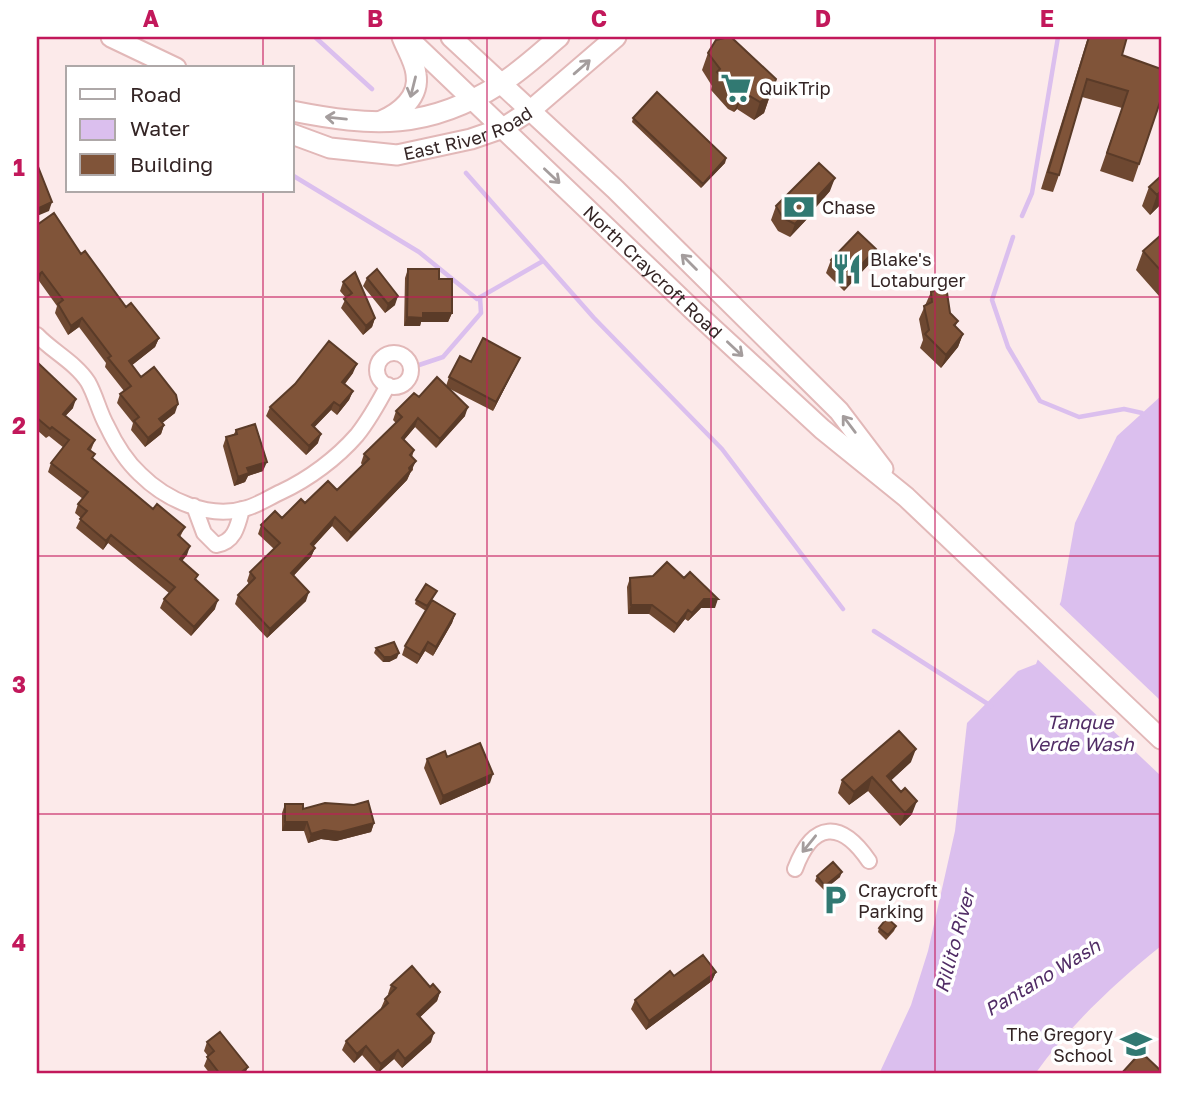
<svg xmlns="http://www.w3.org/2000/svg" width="1198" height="1111" font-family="'Golos Text',sans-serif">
<rect width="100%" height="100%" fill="#fceaea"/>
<!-- water -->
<path fill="#dbbfee" d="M1161,396V946C1115,983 1069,1026 1035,1074H879L911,1005L928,951L955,831L967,723L1018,671L1036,664L1061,601L1075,523L1117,436Z"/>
<!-- pier -->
<path fill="#fceaea" d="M1057,602L1161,701V776L1035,657Z"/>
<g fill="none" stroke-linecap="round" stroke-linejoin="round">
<!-- stream -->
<path stroke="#dbbfee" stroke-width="4.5" d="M315,37L372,89
M466,173L594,318L722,449L843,609
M292,175L419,252L477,299L543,261
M1022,216L1032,193L1058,37
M1013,237L992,300L1008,347L1040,401L1079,417L1124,409L1142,413L1145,417
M416,366L443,357L481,313L480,297
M874,631L991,706"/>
<!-- street casing -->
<g stroke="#e2b8b8" stroke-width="18">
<path id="street" d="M37,335C52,351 76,363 88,382C96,396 99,412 107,426C115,443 126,461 140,474C166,500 209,520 247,508C258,505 270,497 281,492C309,479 337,458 357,435C369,420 379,402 388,385
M377 370a17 17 0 1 1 34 0a17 17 0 1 1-34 0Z
M194,506L204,533L216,545C235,542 238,525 242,509
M795,869C813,821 841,820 869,861"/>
</g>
<!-- secondary casing -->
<g stroke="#e2b8b8" stroke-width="23">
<g id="secondary">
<path d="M111,37L176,68"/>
<path id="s1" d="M407,37L695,312L822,429L906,497L1161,739"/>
<path d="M451,37L615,189L839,411L883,469"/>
<path d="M292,111C373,127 428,130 500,84C521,71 540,53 559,37"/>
<path d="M381,121C400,113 420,97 416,74C415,62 406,48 402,37"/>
<path id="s2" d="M292,134L330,148L397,155L471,139L503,128L531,110L616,37"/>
</g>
</g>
<!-- street -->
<use href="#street" stroke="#fff" stroke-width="14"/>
<!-- secondary -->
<use href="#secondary" stroke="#fff" stroke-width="19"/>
</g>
<!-- wall -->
<path fill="#6e4831" d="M1088,37H1127L1122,55L1161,99L1133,182L1100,171L1122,108L1082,97L1059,175L1053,192L1041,189Z
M708,53L776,79L764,113L754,120L737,109L734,112L728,109L711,90L712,86L702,70Z
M633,118L726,158L725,163L701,188L632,122Z
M1161,176V204L1150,215L1142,206L1149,187Z
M830,191L809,215L807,219L790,237L778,231L771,220L776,206Z
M37,225L81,254L126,307L159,338L155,347L132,365L141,377L175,413L162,423L164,425L161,434L145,447L131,430L133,423L117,403L120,394L124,391L105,367L106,363L79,327L68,335L55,313L57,306L39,281Z
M1161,235V294L1159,296L1136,270L1143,251Z
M876,249L871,262L844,291L826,273L831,260Z
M408,269L439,279L452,313L448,322H421L420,326H404L405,278Z
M367,278L395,305L385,313L363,286Z
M343,282L375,318L372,327L363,335L341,308L346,298L340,291Z
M931,292L958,321L955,327L963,334L958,347L941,368L920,348L923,340L919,319Z
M520,358L516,366L493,411L448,388L465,416L436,448L415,427L404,440L414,450L412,457L413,470L410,473L407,480L347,542L332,526L313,547L315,548L311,557L293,576L306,601L267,638L235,604L238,595L249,584L247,581L250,572L274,549L258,534L261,525L282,518L305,503L337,490L362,465L361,463L364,454L396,423L393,420L396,411L419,397L446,386L449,377L471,362Z
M37,362L73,408L65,416L95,440L91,450L93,458L153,509L185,527L180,537L187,555L182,561L215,609L191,636L160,608L164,599L169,593L108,543L103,550L76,528L81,518L75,513L78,504L83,499L48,472L51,463L64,448L49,436L46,438L37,430Z
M353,373L345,384L353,391L349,400L337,415L331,410L314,427L318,443L306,455L266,416L270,407L295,384Z
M236,430L263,471L248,476L245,482L234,486L223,446L226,437L234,434Z
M630,578L715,608H701L688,621L685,619L674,633L649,614H628L627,587Z
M437,591L432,600L455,614L452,623L433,656L425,651L417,664L402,655L405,646L426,611L415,604L416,600Z
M376,648L397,658L389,662H383L374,653Z
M447,757L490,783L440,805L424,768L427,759Z
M911,762L891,780L901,792L912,814L900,826L868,791L849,805L838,793L842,780Z
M285,804L303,809L374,823L371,832L336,841L321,839L308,843L304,831H282V813Z
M817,876L840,877L824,890L815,881Z
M896,926L894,931L886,940L878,932L879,928Z
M716,972L712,981L646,1030L631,1009L635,1000L674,976Z
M391,985L430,987L440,992L437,1001L420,1017L431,1042L402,1068L394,1059L378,1073L362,1055L354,1063L342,1050L346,1041L382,1008H381L385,999L389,995L388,994Z
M207,1042L245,1074H210L204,1066L208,1056L204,1051Z"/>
<!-- shaded-wall -->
<path fill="#5a3b28" d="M743,92L737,109L734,112L741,95Z
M770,95L764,113L754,120L760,102Z
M726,158L725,163L701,188L703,184Z
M835,178L830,191L809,215L807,219L790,237L795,224L810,205Z
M1161,191V204L1150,215L1157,195Z
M52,202L49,211L37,216V209Z
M876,249L871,262L844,291L849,278Z
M42,272L39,281L37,283V276Z
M398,296L395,305L385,313L388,304Z
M423,313H452L448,322H421L420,326H404L407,317Z
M82,318L79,327L68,335L71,326Z
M375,318L372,327L363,335L366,326Z
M963,334L958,347L941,368L946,355Z
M159,338L155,347L126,370L129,361Z
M520,358L516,366L493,411L496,402Z
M357,364L353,373L339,391L342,382Z
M353,391L349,400L337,415L340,406Z
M76,399L73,408L59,423L63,414Z
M334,402L331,410L308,434L312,425Z
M178,404L175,413L156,428L159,419Z
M468,407L465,416L436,448L440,439Z
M418,418L415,427L398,447L402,438Z
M164,425L161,434L145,447L148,438Z
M321,434L318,443L306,455L309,446Z
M416,461L407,480L347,542L351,533Z
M267,462L263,471L248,476L245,482L234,486L238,477L247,468Z
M335,517L332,526L307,553L311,544Z
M111,535L108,543L103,550L106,541Z
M190,546L187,555L176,568L180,559Z
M315,548L311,557L288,582L291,573Z
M309,592L306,601L267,638L270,629Z
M704,599H718L715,608H701L688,621L692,613Z
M218,600L215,609L191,636L194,627Z
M631,605H652L649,614H628Z
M688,610L685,619L674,633L677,624Z
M455,614L452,623L433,656L436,647Z
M428,642L425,651L417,664L420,655Z
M399,653L397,658L389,662H383L384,657Z
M916,749L911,762L882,789L887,776Z
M493,774L490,783L440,805L443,796Z
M872,777L868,791L849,805L854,792Z
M917,801L912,814L900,826L905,813Z
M285,822H307L304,831H282Z
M374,823L371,832L336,841L321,839L308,843L311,834L324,830Z
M842,872L840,877L824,890L825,886Z
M716,972L712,981L646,1030L649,1021Z
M440,992L437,1001L414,1023L417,1014Z
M434,1033L431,1042L402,1068L405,1059Z
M366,1046L362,1055L354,1063L357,1054Z
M398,1050L394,1059L378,1073L381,1064Z
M248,1067L245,1074H239Z"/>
<!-- building -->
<path fill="#805439" stroke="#5a3b28" stroke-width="2" d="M729,37H731L776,79L770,95L760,102L743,92L741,95L734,92L717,72L720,69L708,53L716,40Z
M1089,37H1127L1122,55L1161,69V99L1139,164L1107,153L1128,91L1087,79L1059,175L1048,172Z
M657,92L726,158L703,184L633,118Z
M819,163L835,178L810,205L812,206L795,224L783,218L776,206Z
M37,164L52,202L37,209Z
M1161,176V191L1157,195L1149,187Z
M54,213L81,254L85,251L126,307L131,303L159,338L129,361L141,377L154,367L176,395L178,404L159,419L164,425L148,438L134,421L139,417L120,394L131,386L108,358L111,356L82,318L71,326L58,304L63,300L42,272L37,276V225Z
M858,232L876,249L849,278L831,260Z
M1161,235V271L1143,251Z
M377,269L398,296L388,304L367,278Z
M408,269H439V279H452V313H423V318L407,317Z
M355,272L375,318L366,326L344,299L352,293L343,282Z
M946,286L950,313L958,321L954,325L963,334L946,355L925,334L929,330L924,306L932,302L931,292Z
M483,338L520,358L496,402L449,377L460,356L471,362Z
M329,341L357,364L342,382L353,391L340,406L334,402L312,425L321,434L309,446L270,407L295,384Z
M37,362L76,399L63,414L95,440L88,449L95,454L92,458L153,509L157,504L185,527L178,535L190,546L180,559L198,575L195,579L218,600L194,627L164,599L175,587L111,535L106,541L80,519L87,511L78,504L88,492L51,463L69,440L52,427L50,429L37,418Z
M437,377L468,407L440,439L418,418L402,438L414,450L410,455L416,461L409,468L410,471L351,533L335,517L311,544L315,548L291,573L309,592L270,629L238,595L255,578L250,572L280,543L261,525L275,511L282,518L301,499L305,503L328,481L337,490L369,459L364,454L402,417L396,411L414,393L419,397Z
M255,424L267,462L247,468L249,473L238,477L226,437L237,434L236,430Z
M667,562L684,578L690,572L718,599H704L692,613L688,610L677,624L652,605H631L630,578L653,576Z
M426,584L437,591L427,606L416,600Z
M432,600L455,614L436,647L428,642L420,655L405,646Z
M394,642L399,653L391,657H384L376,648Z
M899,731L916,749L887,776L901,792L905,788L917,801L905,813L872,777L854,792L842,780Z
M480,743L493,774L443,796L427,759L445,751L447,757Z
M368,801L374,823L340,832L324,830L311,834L307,822H285V804H303V809L325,803L354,805Z
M833,862L842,872L825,886L817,876Z
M887,918L896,926L888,935L879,928Z
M703,955L716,972L649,1021L635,1000L670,971L674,976Z
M412,966L430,987L433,984L440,992L417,1014L434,1033L405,1059L398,1050L381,1064L366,1046L357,1054L346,1041L388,1003L385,999L396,988L391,985Z
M220,1032L248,1067L239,1074H220L207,1057L214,1051L207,1042Z
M1141,1052L1161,1071V1074H1121Z"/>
<!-- one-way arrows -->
<defs><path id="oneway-shaft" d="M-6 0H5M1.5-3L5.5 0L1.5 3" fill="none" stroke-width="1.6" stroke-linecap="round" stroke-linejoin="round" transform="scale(1.75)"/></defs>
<g stroke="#a49d9d">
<use href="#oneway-shaft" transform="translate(582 67) rotate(-41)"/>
<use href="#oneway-shaft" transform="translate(413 87) rotate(104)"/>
<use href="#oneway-shaft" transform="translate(336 118) rotate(-174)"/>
<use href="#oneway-shaft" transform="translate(552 176) rotate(43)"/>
<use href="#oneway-shaft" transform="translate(689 262) rotate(-135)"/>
<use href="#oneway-shaft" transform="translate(735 349) rotate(43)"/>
<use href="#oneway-shaft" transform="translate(849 424) rotate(-127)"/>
<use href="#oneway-shaft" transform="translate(809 844) rotate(129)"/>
</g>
<!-- grid -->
<path fill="none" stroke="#c2185b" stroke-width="2" stroke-opacity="0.55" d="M263,37V68M487,37V1074M711,37V1074M935,37V1074M263,191V1074M37,297H1161M37,556H1161M37,814H1161"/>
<!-- icons -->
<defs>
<g id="supermarket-bare" transform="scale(2.415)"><path d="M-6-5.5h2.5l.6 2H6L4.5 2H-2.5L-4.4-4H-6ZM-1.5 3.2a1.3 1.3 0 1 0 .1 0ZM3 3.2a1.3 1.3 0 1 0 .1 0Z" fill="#317972" stroke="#fff" stroke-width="2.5" paint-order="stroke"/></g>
<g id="bank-bare" transform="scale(2.415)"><path d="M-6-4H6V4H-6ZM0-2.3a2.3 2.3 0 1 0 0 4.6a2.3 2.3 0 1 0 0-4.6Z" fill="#317972" stroke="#fff" stroke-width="2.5" paint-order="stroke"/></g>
<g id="restaurant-bare" transform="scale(2.415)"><path d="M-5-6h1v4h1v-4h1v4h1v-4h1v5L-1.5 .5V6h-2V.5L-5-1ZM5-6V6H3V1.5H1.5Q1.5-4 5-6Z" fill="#317972" stroke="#fff" stroke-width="2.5" paint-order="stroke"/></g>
<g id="parking-bare" transform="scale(2.415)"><path d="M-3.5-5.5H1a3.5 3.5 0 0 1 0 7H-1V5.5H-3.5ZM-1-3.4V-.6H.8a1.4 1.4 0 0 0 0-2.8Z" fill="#317972" stroke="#fff" stroke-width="2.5" paint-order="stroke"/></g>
<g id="school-bare" transform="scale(2.415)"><path d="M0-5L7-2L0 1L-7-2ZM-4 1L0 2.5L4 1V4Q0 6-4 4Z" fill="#317972" stroke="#fff" stroke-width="2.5" paint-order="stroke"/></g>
</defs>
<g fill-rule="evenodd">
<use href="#supermarket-bare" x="736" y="88"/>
<use href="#bank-bare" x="799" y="207"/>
<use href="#restaurant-bare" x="847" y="269"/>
<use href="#parking-bare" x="835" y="900"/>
<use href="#school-bare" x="1136" y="1044"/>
</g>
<g text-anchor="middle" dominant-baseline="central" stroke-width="7" stroke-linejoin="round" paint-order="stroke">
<!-- poi labels -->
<g font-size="18" fill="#342525" stroke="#fff" text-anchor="start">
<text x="759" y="88">QuikTrip</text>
<text x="822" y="207">Chase</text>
<text x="870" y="259">Blake's<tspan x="870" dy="21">Lotaburger</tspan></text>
<text x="858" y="890">Craycroft<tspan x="858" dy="21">Parking</tspan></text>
<text x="1113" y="1034" text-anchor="end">The Gregory<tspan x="1113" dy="21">School</tspan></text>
</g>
<!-- street labels -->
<g font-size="18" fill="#342525" stroke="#fff">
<text stroke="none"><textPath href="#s2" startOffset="182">East River Road</textPath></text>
<text stroke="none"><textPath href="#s1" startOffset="340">North Craycroft Road</textPath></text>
</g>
<!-- water labels -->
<g font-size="19" font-style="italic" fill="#512d66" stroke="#fff">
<text x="1080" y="721">Tanque<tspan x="1080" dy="22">Verde Wash</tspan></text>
<text transform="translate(954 941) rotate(-75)">Rillito River</text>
<text transform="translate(1042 977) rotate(-31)">Pantano Wash</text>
</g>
</g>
<!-- border -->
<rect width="1198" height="1111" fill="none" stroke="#ffffff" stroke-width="77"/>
<!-- legend -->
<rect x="66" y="66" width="228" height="126" fill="#ffffff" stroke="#aea8a8" stroke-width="2"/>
<rect x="80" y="89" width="35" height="10" fill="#ffffff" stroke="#aea8a8" stroke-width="2"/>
<text x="130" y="102" font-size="21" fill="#342525">Road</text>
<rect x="80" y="119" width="35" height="21" fill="#dbbfee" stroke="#aea8a8" stroke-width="2"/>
<text x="130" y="136" font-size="21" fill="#342525">Water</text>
<rect x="80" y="154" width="35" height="21" fill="#805439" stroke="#aea8a8" stroke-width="2"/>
<text x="130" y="172" font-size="21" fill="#342525">Building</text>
<rect x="38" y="38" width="1122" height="1034" fill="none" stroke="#c2185b" stroke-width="2.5"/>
<g font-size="23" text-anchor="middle" font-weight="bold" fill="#c2185b">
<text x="151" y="27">A</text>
<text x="375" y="27">B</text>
<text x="599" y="27">C</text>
<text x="823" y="27">D</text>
<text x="1047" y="27">E</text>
<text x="19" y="176">1</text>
<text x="19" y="434">2</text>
<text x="19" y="693">3</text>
<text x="19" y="951">4</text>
</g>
</svg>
